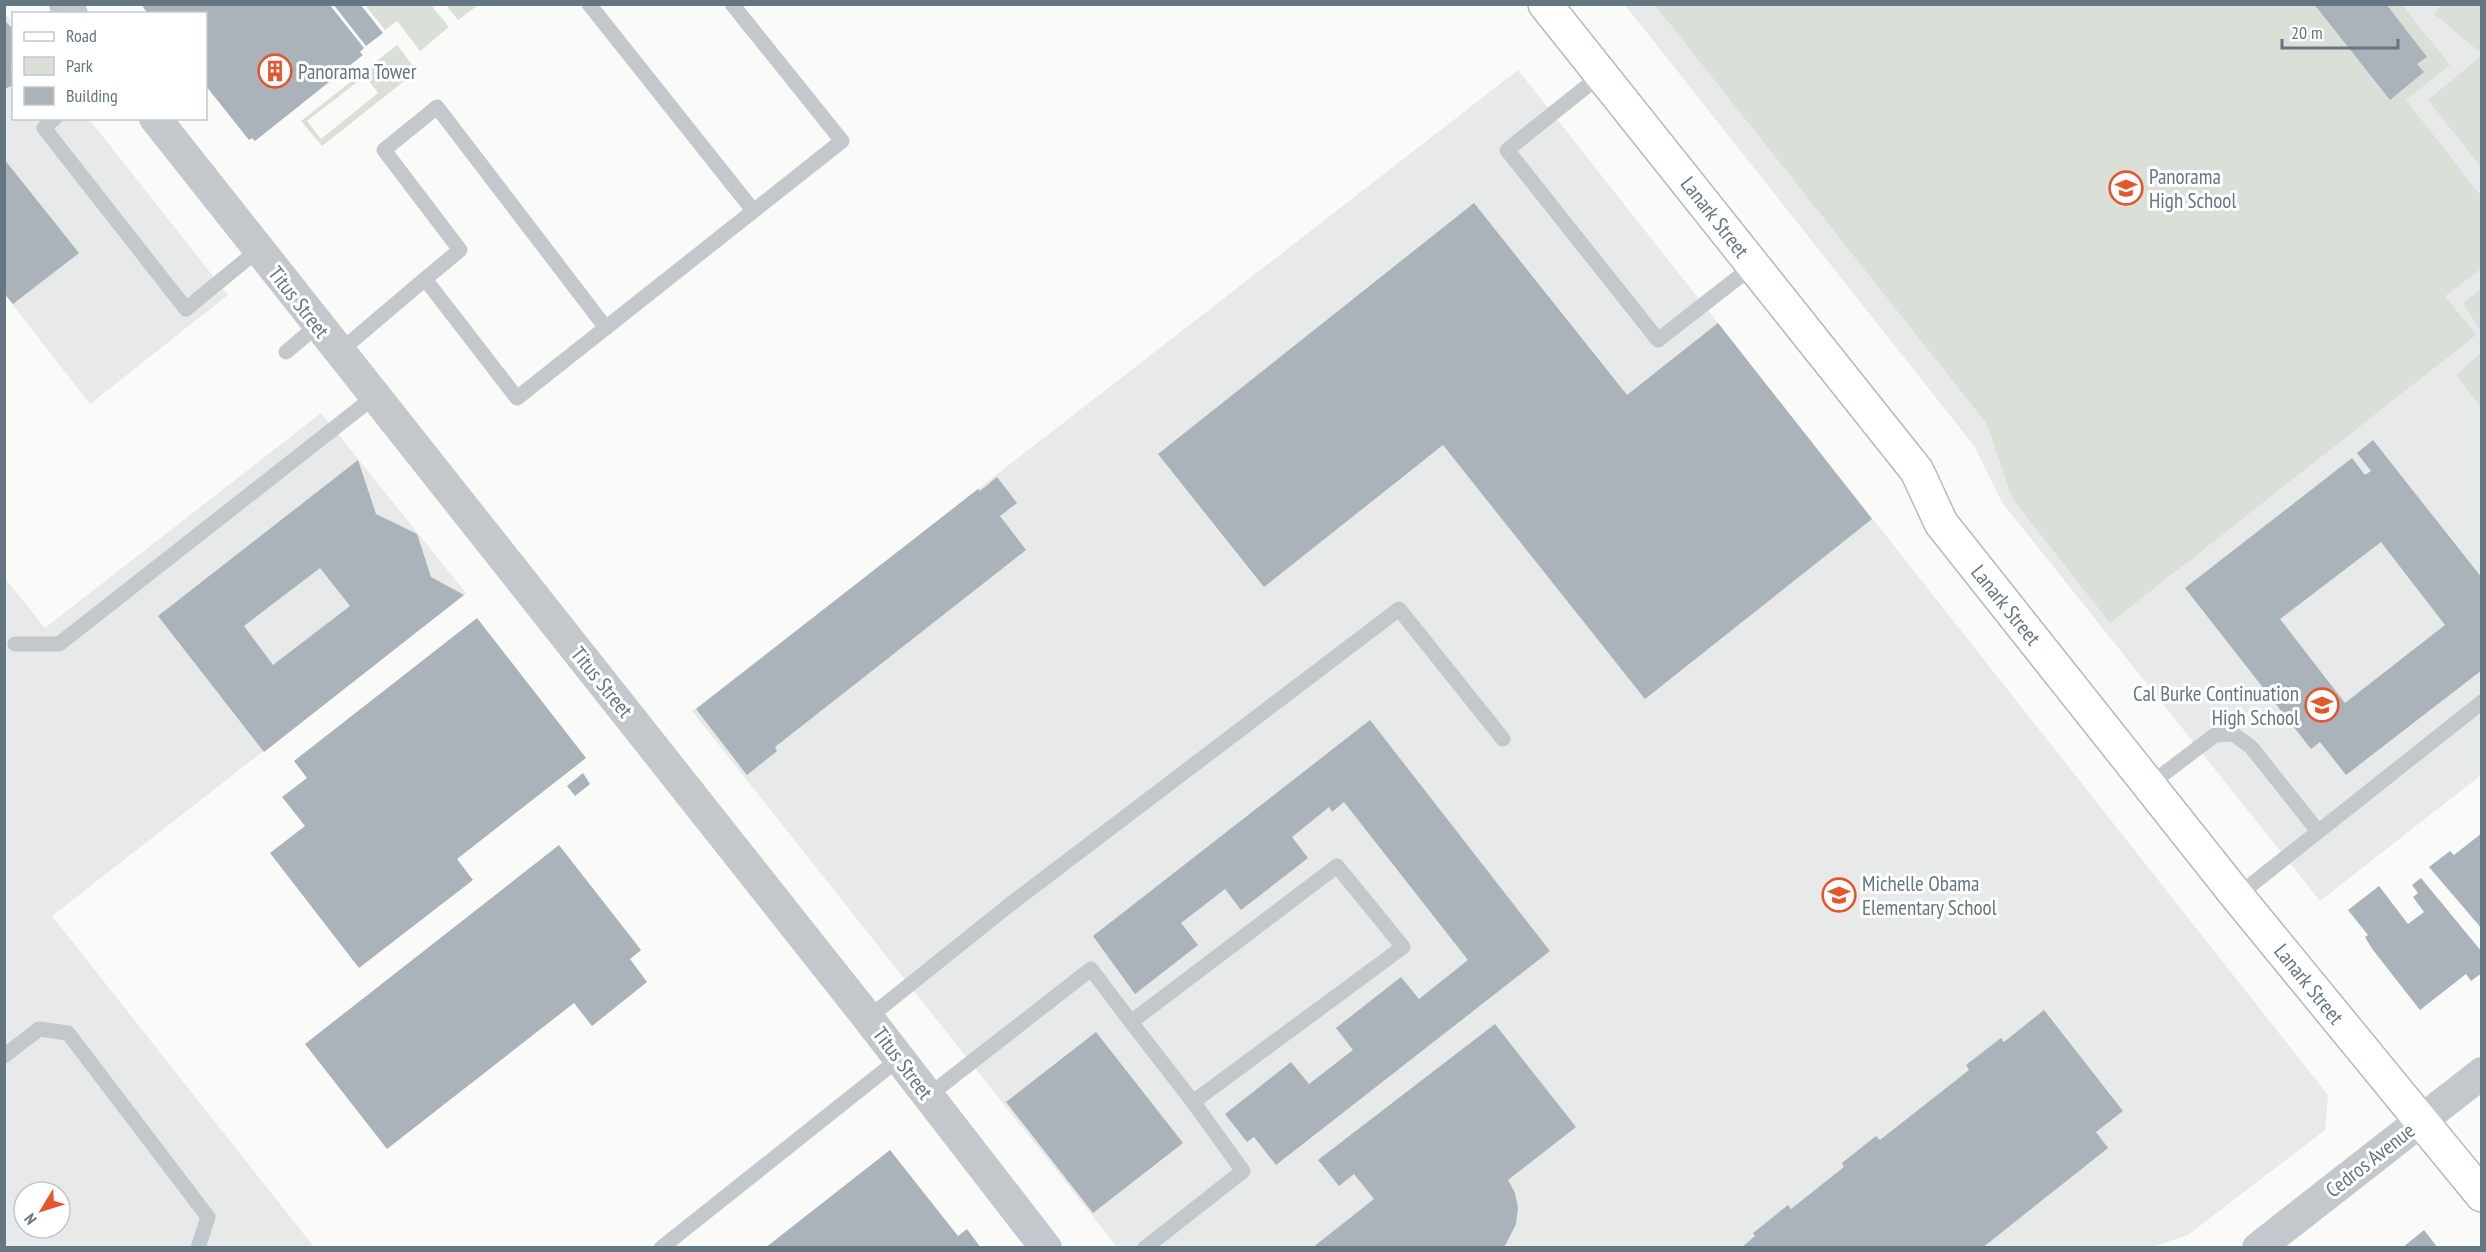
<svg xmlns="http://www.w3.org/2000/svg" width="2486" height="1252" font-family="'PT Sans Narrow',sans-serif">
<rect width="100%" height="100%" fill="#fafaf8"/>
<!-- built -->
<path fill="#e8e9e9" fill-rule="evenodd" d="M1625,5H2481V775L2320,901L2001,501L1975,447Z
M4,12L13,23L14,118L89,119L228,295L90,404L5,295Z
M1518,70L2328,1095L2325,1130L2188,1235L2152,1247H1117L692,711Z
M321,413L466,593L52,916L314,1247H5L4,577L45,628ZM24,1192H60V1228H24Z"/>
<!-- green -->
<path fill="#dadfd7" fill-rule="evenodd" d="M2442,4L2481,5V53L2434,14Z
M365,5H431L449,27L420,51L397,21L385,30Z
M446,5H478L458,20Z
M1655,5H2402L2450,65L2406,100L2481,196V269L2445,296L2476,335L2110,623L2012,498L1987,424Z
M397,45L417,71L322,146L301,121ZM365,76L378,93L321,139L307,121Z
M2481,56V167L2428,100Z
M2481,289V331L2463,303Z
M2481,353V407L2456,375Z"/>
<!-- building -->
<path fill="#aab3b9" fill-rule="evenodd" d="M141,4H329L364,48L360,52L363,55L255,141L252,138L249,140L206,86V14H148Z
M333,4H360L383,33L366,46Z
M2314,4H2386L2427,57L2417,64L2424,72L2390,100Z
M4,20L12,28L14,35L11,70H14V85L4,89Z
M4,159L79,253L13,304L4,293Z
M1474,203L1627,395L1718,323L1872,519L1645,699L1443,445L1264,587L1158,454Z
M2373,440L2482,578V670L2346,775L2320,742L2311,749L2185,588L2352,458L2365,475L2371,471L2357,453ZM2381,542L2445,625L2345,703L2280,619Z
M358,460L376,514L417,534L431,577L464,595L264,752L158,616ZM320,568L350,606L273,665L244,626Z
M997,477L1017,503L1000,516L1026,550L775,747L777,751L747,775L696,709L978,489L980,491Z
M477,618L586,758L457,859L473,880L359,968L270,853L305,826L282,797L307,778L294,761Z
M1370,720L1550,951L1276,1165L1254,1137L1247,1142L1225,1114L1291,1062L1309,1084L1353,1050L1336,1028L1401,977L1419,999L1468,960L1344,802L1332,812L1329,807L1292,837L1308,858L1241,910L1225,889L1181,923L1198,945L1135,994L1093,936Z
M583,773L590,784L575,796L567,786Z
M2482,833V929L2429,867L2450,851L2454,855Z
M559,845L641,950L630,959L647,982L592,1026L574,1003L387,1149L305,1044Z
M2421,878L2482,952V973L2471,981L2466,974L2420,1010L2373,950L2365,937L2368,935L2348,910L2379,886L2408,924L2424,912L2413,897L2418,893L2412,885Z
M2044,1010L2123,1111L2096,1132L2108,1148L1982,1248H1741L1755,1236L1753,1233L1788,1205L1791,1209L1844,1167L1842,1163L1876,1136L1880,1140L1969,1070L1966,1065L2001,1038L2004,1042Z
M1495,1024L1576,1127L1508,1180L1515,1193L1518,1208L1516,1224L1506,1244L1503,1248H1312L1374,1199L1354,1174L1339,1186L1318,1160Z
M1096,1032L1183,1143L1093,1213L1006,1102Z
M890,1150L958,1236L967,1229L981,1248H765Z
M2424,1230L2438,1248H2402Z"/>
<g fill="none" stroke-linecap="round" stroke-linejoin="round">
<!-- secondary casing -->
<g stroke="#b3babf" stroke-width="36">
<path id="secondary" d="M1545,4L1917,471L1941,523L2237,896L2482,1195"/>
</g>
<!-- lane -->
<path stroke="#c3c8cc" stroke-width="15" d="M589,4L752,209
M1601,75L1507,150L1658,340L1753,266
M55,118L44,128L186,309L258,250
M425,279L460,250L384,150L437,107L606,328
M286,352L318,325
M339,352L425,279L517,398L842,141L732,4
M15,644H59L374,397
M2149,785L2215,735L2233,734L2251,747L2317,830
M2237,896L2482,702
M868,1018L1008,906L1399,609L1503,739
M1131,1022L1193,1102
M4,1056L39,1029L68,1033L208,1217L198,1248
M928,1096L1091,969L1131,1022L1337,866L1403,947L1193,1102L1243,1171L1145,1248
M661,1248L900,1058"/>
<!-- street -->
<path stroke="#c3c8cc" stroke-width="32" d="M65,4L72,14
M155,118L868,1018L1046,1248
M2258,1248L2482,1073"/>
<!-- secondary -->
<use href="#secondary" stroke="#fff" stroke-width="33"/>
</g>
<!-- icons -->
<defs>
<g id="building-ring" transform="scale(1.725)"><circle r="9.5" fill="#fff" stroke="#e4572e" stroke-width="1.5"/><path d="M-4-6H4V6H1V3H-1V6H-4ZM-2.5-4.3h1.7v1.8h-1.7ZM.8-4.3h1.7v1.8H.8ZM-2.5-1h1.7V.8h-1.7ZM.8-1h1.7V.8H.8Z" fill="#e4572e"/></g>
<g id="school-ring" transform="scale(1.725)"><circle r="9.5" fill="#fff" stroke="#e4572e" stroke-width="1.5"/><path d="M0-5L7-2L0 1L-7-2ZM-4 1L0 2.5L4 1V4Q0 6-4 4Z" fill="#e4572e"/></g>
</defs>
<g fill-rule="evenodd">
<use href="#building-ring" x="275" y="71"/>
<use href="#school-ring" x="2126" y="188"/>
<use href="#school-ring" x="2322" y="705"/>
<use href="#school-ring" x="1839" y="895"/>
</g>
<g text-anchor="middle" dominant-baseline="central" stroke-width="6" stroke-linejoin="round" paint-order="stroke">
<!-- poi labels -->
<g font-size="21" fill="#657683" stroke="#fff" text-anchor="start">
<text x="298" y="71">Panorama Tower</text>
<text x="2149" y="176">Panorama<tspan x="2149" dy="24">High School</tspan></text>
<text x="2299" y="693" text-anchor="end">Cal Burke Continuation<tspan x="2299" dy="24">High School</tspan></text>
<text x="1862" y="883">Michelle Obama<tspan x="1862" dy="24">Elementary School</tspan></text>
</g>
<!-- street labels -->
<g font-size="21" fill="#657683" stroke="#fff">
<text transform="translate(1715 217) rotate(52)">Lanark Street</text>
<text transform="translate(299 302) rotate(52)">Titus Street</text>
<text transform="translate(2006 605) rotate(51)">Lanark Street</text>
<text transform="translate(602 682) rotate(51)">Titus Street</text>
<text transform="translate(2309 984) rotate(51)">Lanark Street</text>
<text transform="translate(903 1063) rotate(53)">Titus Street</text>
<text transform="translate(2370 1160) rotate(-38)">Cedros Avenue</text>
</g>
</g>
<!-- border -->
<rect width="2486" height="1252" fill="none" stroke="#657683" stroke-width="12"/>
<!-- legend -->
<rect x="12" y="12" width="195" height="108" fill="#ffffff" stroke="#c1c8cd" stroke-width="1.5"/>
<rect x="24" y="32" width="30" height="9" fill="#ffffff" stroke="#c1c8cd" stroke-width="1.5"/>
<text x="66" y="42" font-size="18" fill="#657683">Road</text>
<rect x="24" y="57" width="30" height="18" fill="#dadfd7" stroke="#c1c8cd" stroke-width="1.5"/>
<text x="66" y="72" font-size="18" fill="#657683">Park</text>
<rect x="24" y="87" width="30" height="18" fill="#aab3b9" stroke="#c1c8cd" stroke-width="1.5"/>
<text x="66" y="102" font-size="18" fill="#657683">Building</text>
<!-- north arrow -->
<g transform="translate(42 1210) rotate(232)"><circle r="28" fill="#ffffff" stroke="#c1c8cd" stroke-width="1.5"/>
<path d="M0-4.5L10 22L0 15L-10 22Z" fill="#e4572e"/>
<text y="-9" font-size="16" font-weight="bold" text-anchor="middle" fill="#657683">N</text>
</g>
<!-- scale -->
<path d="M2282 39v9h116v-9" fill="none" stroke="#657683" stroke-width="3"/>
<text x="2291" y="39" font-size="18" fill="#657683" stroke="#ffffff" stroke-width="4.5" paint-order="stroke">20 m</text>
</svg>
